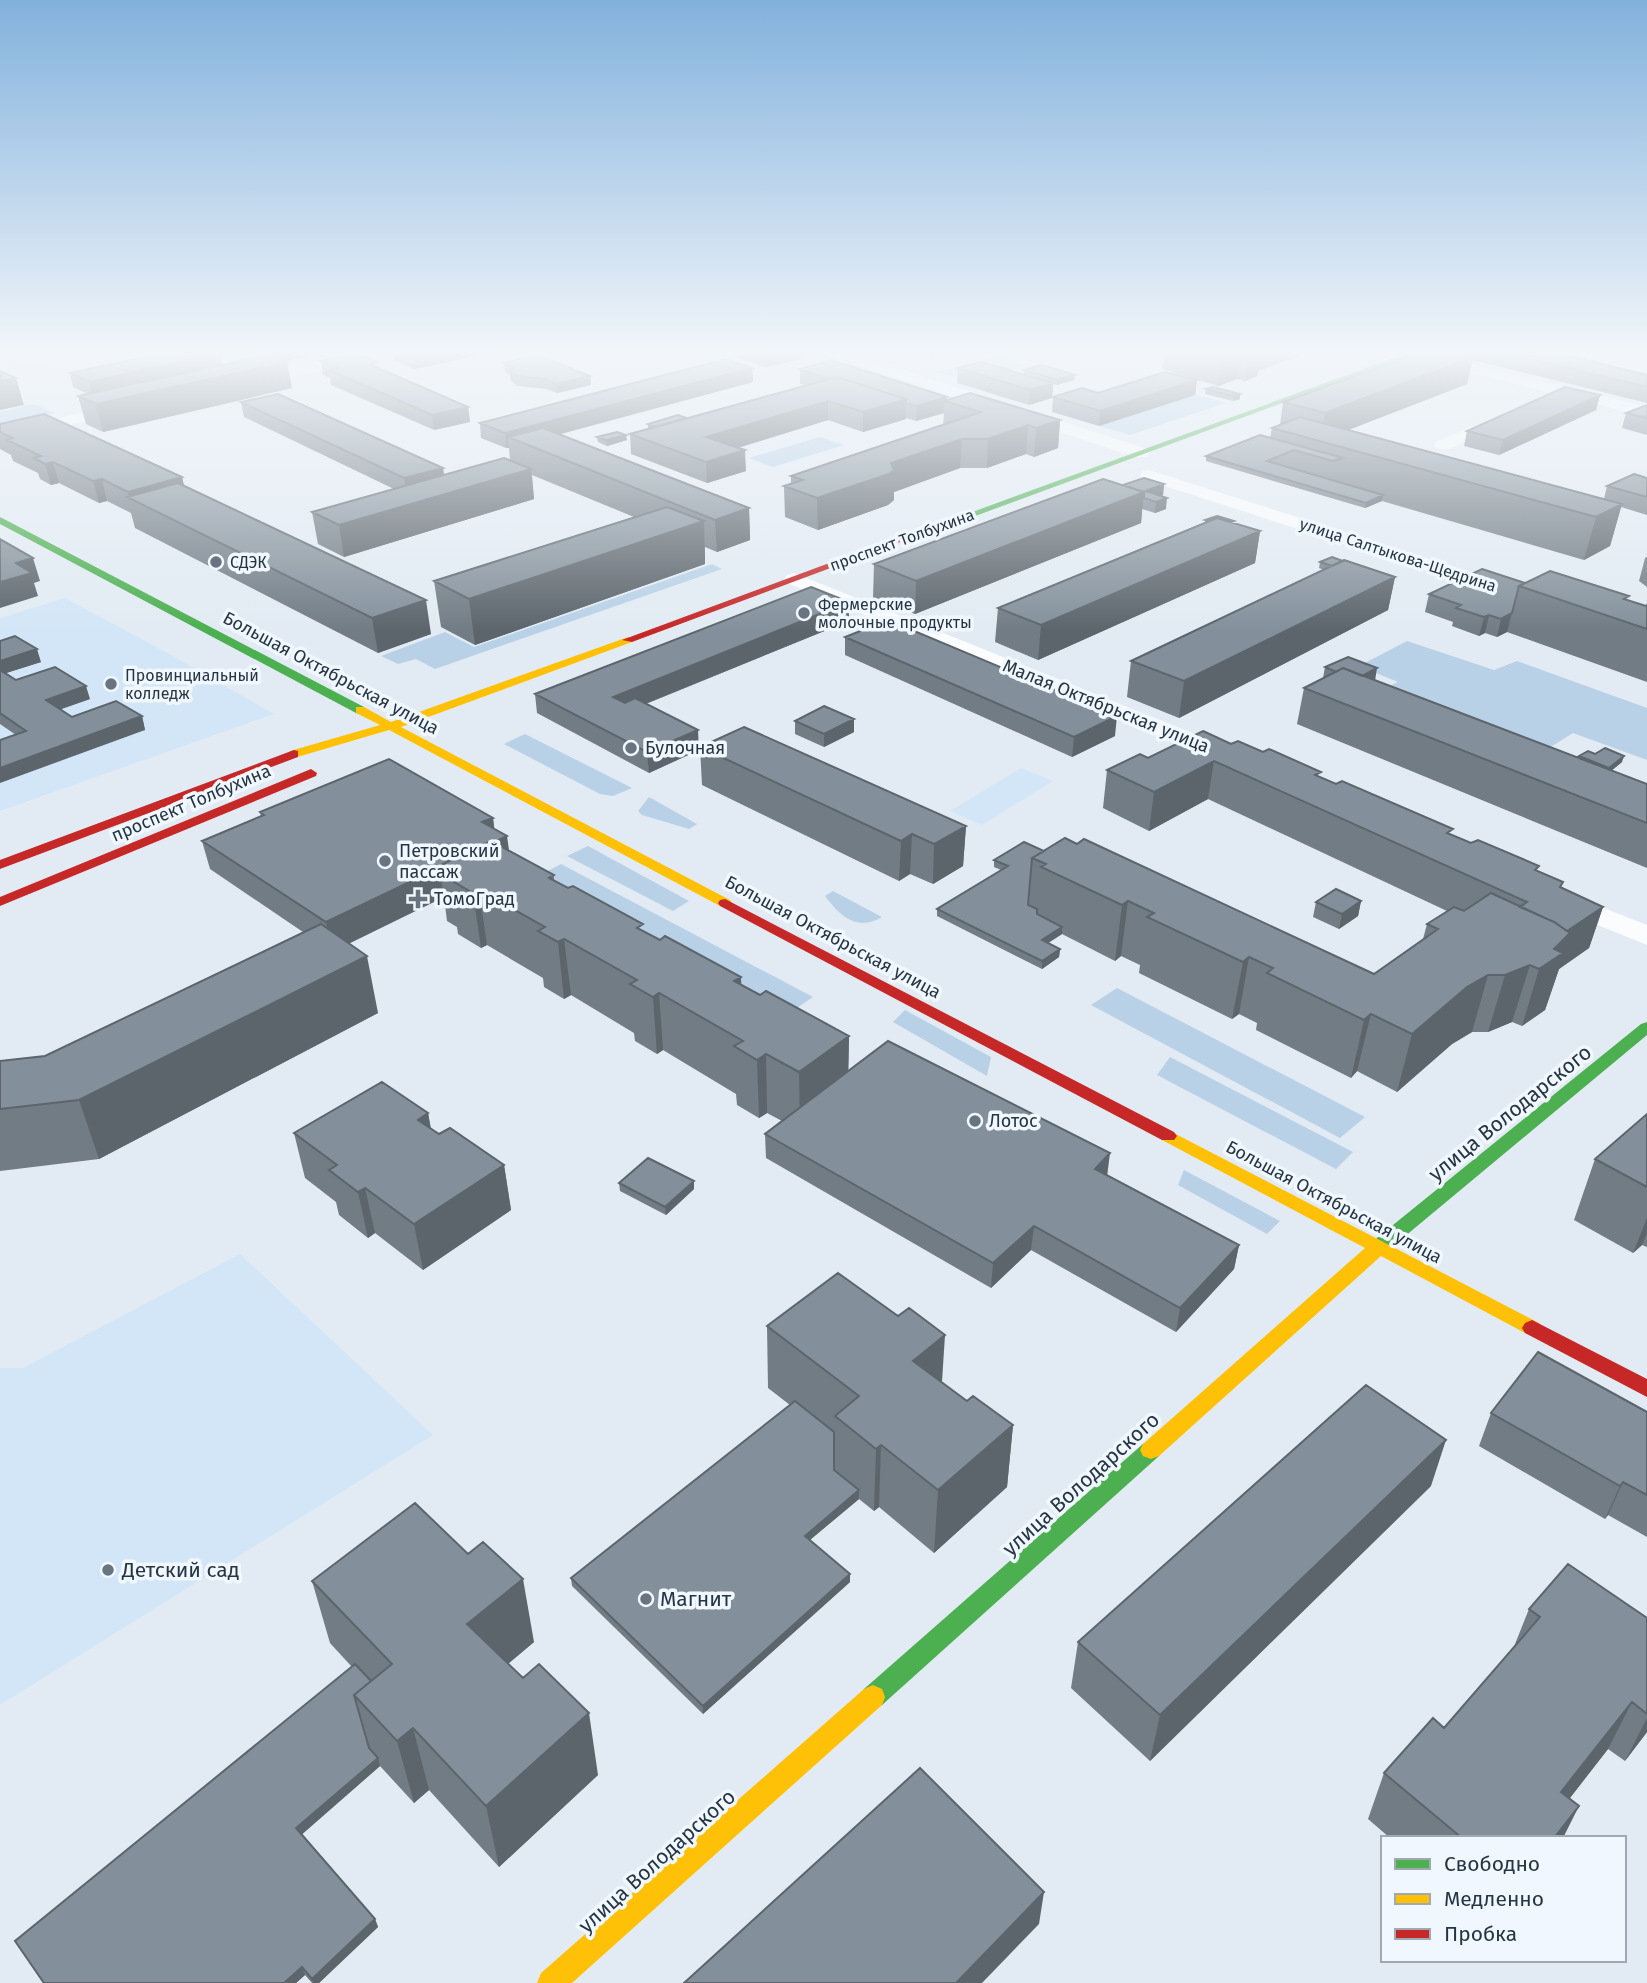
<svg xmlns="http://www.w3.org/2000/svg" width="1647" height="1983" font-family="'Fira Sans',sans-serif">
<rect width="100%" height="100%" fill="#e2ebf3"/>
<!-- built -->
<path fill="#d3e6f7" d="M0,353H121L28,372L0,364Z
M65,598L169,654L274,714L0,811V618Z
M1021,768L1053,781L982,825L950,811Z
M240,1254L433,1435L0,1705V1368H23Z"/>
<!-- green -->
<path fill="#b8d1e7" d="M991,359H1006L1027,366L1000,373L957,377L934,372C942,369 950,370 957,367C969,363 978,360 991,359Z
M1195,394L1226,403L1130,435L1099,426Z
M34,404L55,413L0,425V412Z
M820,437L844,445L773,467L749,458Z
M712,564L722,569L435,669L416,659L398,664L381,656L445,632L474,647Z
M1407,641L1494,670L1517,661L1647,708V760L1573,733L1538,755L1375,693L1398,682L1359,666Z
M525,734L632,788L613,796L600,794L504,744Z
M649,797L697,824L689,829L642,815L638,811Z
M588,846L689,901L673,911L567,856Z
M561,864L813,997L769,1027L514,889Z
M833,891L882,917C857,932 840,916 825,896Z
M1117,988L1365,1117L1340,1138L1091,1005Z
M905,1010L991,1057L987,1076L893,1022Z
M1170,1057L1353,1152L1336,1169L1157,1075Z
M1184,1170L1280,1221L1267,1234L1178,1185Z"/>
<g fill="none" stroke-linecap="round" stroke-linejoin="round">
<!-- street -->
<path fill="#fbfcfd" fill-rule="evenodd" d="M359,353H389L381,358L248,386L240,381L248,376Z
M828,353H851L1147,449L1150,453L1147,457H1135L831,356Z
M1400,353H1426L1647,407V417L1403,356Z
M126,403L132,405L134,408L132,411L0,441V431Z
M1506,413L1512,414L1514,418L1512,422L1449,449H1437L1434,445L1437,441Z
M1149,470L1514,586L1518,590L1514,594H1500L1143,479L1140,475L1143,471Z
M794,573L1237,751L1241,756L1237,761L1228,764L1219,761L787,583L784,579L787,575Z
M1561,891L1647,925V945L1551,906L1546,900L1551,894Z"/>
<!-- fast -->
<path fill="#4caf50" fill-rule="evenodd" d="M1407,353H1418L902,543L893,541Z
M0,517L364,707L366,710L360,714L356,713L0,524Z
M1647,1022V1035L1386,1252L1379,1254L1372,1252L1369,1247L1372,1242L1641,1024Z
M1151,1441L1159,1444L1162,1450L1159,1456L882,1705L873,1709L864,1705L861,1697L864,1689L1143,1444Z"/>
<!-- slow -->
<path fill="#ffc107" fill-rule="evenodd" d="M628,637L632,638V642L401,727L730,900L732,903L730,906H720L389,730L294,758L288,754L290,751L380,725L356,713V707H364L391,722Z
M1168,1130L1539,1323L1542,1328L1539,1333L1532,1336L1525,1333L1381,1256L1159,1456L1151,1459L1143,1456L1140,1450L1143,1444L1365,1248L1162,1140L1159,1136L1162,1132Z
M873,1685L882,1689L885,1697L882,1705L572,1983H537L541,1973L864,1689Z"/>
<!-- jam -->
<path fill="#c62828" fill-rule="evenodd" d="M894,539L903,541L632,642L622,640Z
M294,750L298,751V757L0,869V860Z
M311,769L317,773L316,776L0,906V897Z
M725,899L1174,1132L1177,1136L1174,1140H1162L720,906L718,903L720,900Z
M1532,1320L1647,1379V1397L1525,1333L1522,1328L1525,1323Z"/>
</g>
<!-- wall -->
<path fill="#717c85" d="M220,353L222,365L263,356L259,353H312V355L285,361L292,388L103,432L86,424L78,396L88,394L73,387L70,373Z
M393,353H489L414,369L394,360Z
M738,353H800L801,359L766,367L738,358Z
M921,353H947L933,357Z
M1164,353H1302L1301,355L1258,371L1257,376L1245,381L1237,379L1218,386L1162,369Z
M1465,353H1555L1647,375V403L1473,360L1467,384L1348,430L1604,499L1607,486L1647,478V515L1621,507L1610,546L1584,560L1382,501L1365,508L1206,461V456L1270,438L1272,428L1280,425L1283,402L1464,355Z
M321,361L377,368L468,407L470,422L434,430L331,385L330,378L323,375Z
M504,363L590,376L591,385L557,393L546,389L517,386L511,381L510,375L505,372Z
M752,368L753,382L558,434L749,508L750,540L717,552L705,547V564L475,645L441,627L434,581L634,517L532,475L534,499L344,557L318,544L312,512L394,489L244,417L241,402L443,468L444,475L510,461L509,448H506L481,438L480,423Z
M958,368L1024,374V370L1075,375L1074,380L1057,385L1053,384L1052,398L1029,405L957,383Z
M800,369L947,400L1060,420L1058,448L1034,457L1026,454L987,468H960L894,492V500L888,505L818,530L785,517L784,486L791,484V476L943,425L944,413L916,421L906,418V419L863,432L828,420L738,448L746,471L707,483L631,454L630,434L648,429V424L686,418L806,385L800,384Z
M1197,380L1195,395L1099,426L1052,412L1053,397Z
M1213,387L1240,399L1233,401L1205,394L1206,389Z
M1600,395L1596,410L1499,455L1464,446L1467,431Z
M1647,405V435L1622,428L1626,413Z
M0,424L182,477L184,486L431,634L378,653L135,528L131,513L107,501L99,503L59,483L51,485L40,479L38,473L13,461L11,455L0,449Z
M597,437L627,440L607,446L598,442Z
M1164,484L1163,495L1161,496L1166,509L1155,513L1142,509L1141,523L915,614L873,598L874,564L1123,485Z
M1205,520L1233,523L1260,531L1255,563L1038,660L995,642L998,608L1205,522Z
M1647,557V587L1639,581L1645,558Z
M1320,562L1395,577L1388,610L1179,718L1127,697L1131,661L1324,570L1319,568Z
M1525,583L1628,600L1646,606L1647,605V682L1507,632L1497,637L1485,633L1479,636L1452,626L1453,622L1425,612L1429,594Z
M849,621L646,704L699,750L649,773L537,713L535,694Z
M845,637L1115,736L1072,757L845,655Z
M0,641L41,662L6,673L16,680L90,699L61,709L72,717L142,716L145,730L16,735L0,724Z
M1325,667L1375,681L1579,758V756L1622,762L1611,771L1647,784V868L1297,724L1304,688L1323,678Z
M795,721L854,732L824,747L795,734Z
M1231,744L1320,777L1452,835L1537,871L1561,887L1603,907L1589,948L1559,969L1545,1010L1522,1026L1512,1022L1488,1032H1472L1452,1044L1397,1092L1357,1071L1351,1078L1256,1030L1257,1023L1239,1014L1232,1019L1139,973L1140,965L1121,956L1115,961L1062,934L1048,943L1060,949L1059,957L1042,969L937,916V909L1001,870L994,867V860L1044,851L1374,974L1423,939L1427,924L1447,911L1208,799L1149,831L1103,808L1107,770L1148,758Z
M700,747L966,826L963,866L933,884L910,874L899,881L702,785Z
M260,812L493,818L494,829L509,851L554,875V881L660,940L741,977V985L760,995L849,1036L848,1071L1107,1176L1239,1245L1234,1269L1176,1332L1031,1250L991,1288L766,1158L765,1134L782,1121L767,1113L759,1118L737,1105L736,1094L663,1050L657,1054L635,1041L634,1033L571,995L564,999L544,987L543,978L487,945L481,948L458,934L457,927L447,921L444,897L349,943L378,1013L99,1159L0,1171V1061L45,1056L303,932L210,869L202,841L261,816Z
M1361,901L1358,916L1339,929L1313,917L1316,902Z
M428,1113L431,1129L439,1134L504,1165L511,1210L423,1270L375,1233L368,1238L339,1215L336,1202L305,1178L294,1133Z
M1647,1114V1247L1642,1245L1633,1253L1574,1220L1595,1159Z
M694,1181V1189L666,1215L620,1191L619,1183Z
M767,1326L942,1382L967,1401L1013,1425L1007,1487L934,1553L879,1507L874,1511L859,1499L810,1540L850,1582L703,1714L572,1586L571,1578L790,1405L768,1388Z
M1647,1412V1537L1608,1515L1605,1519L1479,1446L1491,1413Z
M1431,1486L1150,1761L1071,1688L1078,1642Z
M312,1581L534,1642L508,1664L598,1775L499,1867L429,1790L414,1803L380,1766L302,1834L375,1919L378,1927L319,1983H312L305,1975L296,1983H43L15,1941L352,1667L330,1643Z
M1529,1609L1647,1618V1732L1625,1761L1608,1749L1569,1799L1563,1838H1390L1368,1819L1384,1773L1444,1728L1513,1649Z"/>
<!-- shaded-wall -->
<path fill="#5c656c" d="M220,353L222,367L92,396L89,382Z
M276,353H312V355L278,363Z
M412,353H489L414,369Z
M786,353H800L801,359L766,367V358Z
M933,353H947L933,357Z
M1241,353L1237,379L1218,386L1221,360Z
M1252,353H1302L1301,355L1258,371L1257,376L1245,381L1249,355Z
M1473,357L1467,384L1320,441L1325,413Z
M287,362L292,388L103,432L96,404Z
M752,368L753,382L524,444L508,437L509,448H506L505,433Z
M1075,375L1074,380L1057,385V380Z
M590,376L591,385L557,393L556,384Z
M16,378L24,405L0,410V381Z
M1197,380L1195,395L1099,426L1100,411Z
M1053,383L1052,398L1029,405L1030,390Z
M1240,394V399L1233,401L1234,396Z
M1600,395L1596,410L1499,455L1503,440Z
M947,397V402L944,401V413L916,421L917,406Z
M906,399V419L863,432V412Z
M828,401V420L707,457L706,437Z
M468,407L470,422L434,430L432,415Z
M1060,420L1058,448L1034,457L1036,428Z
M1028,425L1026,454L987,468L988,439Z
M626,435L627,440L607,446L606,440Z
M962,439L960,468L894,492V500L888,505L818,530L817,498L891,463Z
M745,450L746,471L707,483L706,462Z
M53,462L59,483L51,485L45,464Z
M443,468L445,484L407,495L404,478Z
M531,469L534,499L344,557L339,525Z
M182,477L187,499L129,498L128,492Z
M102,479L107,501L99,503L93,481Z
M1164,484L1163,495L1150,500L1146,491Z
M1144,492L1141,523L915,614L916,581Z
M1383,495L1382,501L1365,508L1366,503Z
M1167,498L1166,509L1155,513L1156,502Z
M1622,504L1610,546L1584,560L1596,517Z
M749,508L750,540L717,552L715,520Z
M704,521L705,564L475,645L469,599Z
M1260,531L1255,563L1038,660L1041,625Z
M33,558L40,581L34,583L38,596L0,608V582L16,563Z
M1395,577L1388,610L1179,718L1184,681Z
M426,600L431,634L378,653L372,618Z
M849,602V621L615,716L613,697Z
M1512,613L1507,632L1497,637L1501,619Z
M1489,615L1485,633L1479,636L1484,617Z
M37,649L41,662L0,675V661Z
M1377,668L1375,681L1354,679Z
M86,686L90,699L50,713L46,700Z
M142,716L145,730L0,783V768Z
M1117,716L1115,736L1072,757L1074,737Z
M854,719V732L824,747V734Z
M698,730L699,750L649,773L647,752Z
M1624,756L1622,762L1606,775L1609,768Z
M1214,761L1208,799L1149,831L1154,792Z
M493,818L496,841L507,836L511,864L455,876L482,822Z
M966,826L963,866L933,884L934,844Z
M912,834L910,874L899,881L901,841Z
M439,868L444,897L332,952L326,922Z
M479,890L487,945L481,948L473,893Z
M1128,901L1121,956L1115,961L1122,905Z
M1361,901L1358,916L1339,929L1342,914Z
M1603,907L1589,948L1559,969L1545,1010L1522,1026L1539,969L1556,938Z
M1062,927V934L1042,947V940Z
M564,939L571,995L564,999L558,942Z
M1060,949L1059,957L1042,969V961Z
M367,956L378,1013L99,1159L79,1100Z
M1249,957L1239,1014L1232,1019L1243,962Z
M1530,965L1512,1022L1488,1032L1505,975Z
M1488,975L1472,1032L1452,1044L1397,1092L1412,1034L1467,987Z
M741,977L743,1034L734,981Z
M659,993L663,1050L657,1054L653,997Z
M1371,1014L1357,1071L1351,1078L1364,1020Z
M849,1036L848,1094L800,1131L799,1072Z
M766,1054L767,1113L759,1118L757,1060Z
M428,1113L436,1158L418,1120Z
M1110,1153L1107,1177L1095,1169Z
M504,1165L511,1210L423,1270L414,1224Z
M694,1181V1189L666,1215L665,1207Z
M365,1188L375,1233L368,1238L358,1192Z
M1647,1218V1233L1642,1245L1633,1253Z
M1034,1226L1031,1250L991,1288L993,1263Z
M1239,1245L1234,1269L1176,1332L1180,1308Z
M945,1335L941,1397L913,1361Z
M1013,1425L1007,1487L934,1553L938,1490Z
M1446,1440L1431,1486L1150,1761L1160,1715Z
M881,1445L879,1507L874,1511L876,1449Z
M1623,1482L1608,1515L1605,1519L1620,1486Z
M859,1490V1499L805,1544V1536Z
M850,1574V1582L703,1714V1706Z
M523,1579L534,1642L480,1687L467,1624Z
M1632,1702L1608,1749L1539,1838L1561,1792Z
M589,1713L598,1775L499,1867L486,1806Z
M1647,1718V1732L1625,1761Z
M413,1728L429,1790L414,1803L397,1741Z
M378,1758L380,1766L299,1837L296,1828Z
M1579,1806L1563,1838H1554Z
M1044,1892L1039,1924L982,1983H956Z
M375,1919L378,1927L319,1983H313L312,1979Z
M302,1967L305,1975L296,1983H284Z"/>
<!-- building -->
<path fill="#83909b" stroke="#5c656c" stroke-width="2" d="M163,353H220L89,382L70,373Z
M751,353H786L766,358Z
M1199,353H1240L1221,360Z
M1419,353H1455L1473,357L1325,413L1283,402Z
M1504,353H1555L1647,375V387Z
M356,354L377,362L371,365L468,407L432,415L329,370L338,368L321,361Z
M268,355L287,362L96,404L78,396Z
M538,355L590,376L556,384L545,379L516,376L510,371L514,367L504,363Z
M726,359L752,368L505,433L480,423Z
M831,360L947,397L917,406L906,403V399L837,377L830,379L800,369Z
M981,362L1053,383L1030,390L958,368Z
M1042,365L1075,375L1057,380L1024,370Z
M0,371L16,378L0,381Z
M1165,372L1197,380L1100,411L1053,397L1082,388L1098,393Z
M837,377L906,399L863,412L828,401L706,437L745,450L706,462L630,434Z
M1213,387L1240,394L1234,396L1206,389Z
M1565,387L1600,395L1503,440L1467,431Z
M970,393L1060,420L1036,428L1028,425L988,439H962L891,463L894,470L889,474L817,498L784,486L803,480L791,476L981,412L944,401Z
M278,394L443,468L404,478L241,402Z
M1647,405V418L1626,413Z
M44,414L182,477L128,492L102,479L93,481L53,462L45,464L34,458L41,456L7,440L13,438L0,432V424Z
M678,415L686,418L656,427L648,424Z
M1300,417L1622,504L1596,517L1272,428Z
M543,428L749,508L715,520L508,437Z
M617,432L626,435L606,440L597,437Z
M1260,435L1343,458L1333,461L1294,450L1267,461L1383,495L1366,503L1206,456Z
M504,458L531,469L339,525L312,512Z
M1634,474L1647,478V497L1607,486Z
M1144,478L1164,484L1146,491L1167,498L1156,502L1144,498V492L1123,485Z
M1103,479L1144,492L916,581L874,564Z
M178,483L426,600L372,618L127,497Z
M667,507L704,521L469,599L434,581Z
M1217,516L1234,521L1231,522L1217,518L1208,521L1205,520Z
M1217,518L1260,531L1041,625L998,608Z
M0,539L33,558L16,563L32,573L0,582Z
M1332,557L1343,561L1332,566L1320,562Z
M1344,560L1395,577L1184,681L1131,661Z
M1482,569L1525,583L1519,586L1512,613L1501,619L1489,615L1484,617L1456,608L1461,605L1429,594Z
M1550,571L1629,596L1624,599L1646,606L1647,605V629L1519,586Z
M811,587L849,602L613,697L625,703L635,698L698,730L647,752L535,694Z
M888,620L1117,716L1074,737L845,637Z
M15,636L37,649L0,661V641Z
M1348,657L1377,668L1362,676L1343,668L1336,672L1325,667Z
M55,667L86,686L46,700L72,717L116,701L142,716L0,768V740L26,731L0,713V670L16,680Z
M1343,668L1647,784V823L1304,688Z
M824,706L854,719L824,734L795,721Z
M744,727L966,826L934,844L912,834L901,841L700,747Z
M1203,731L1231,744L1238,741L1263,752L1269,749L1321,772L1315,775L1336,784L1342,781L1453,829L1447,833L1471,843L1478,840L1539,866L1535,870L1563,882L1560,887L1603,907L1567,931L1554,922L1520,907L1527,902L1214,761L1154,792L1107,770L1140,754L1148,758Z
M1605,748L1624,756L1609,768L1579,756L1588,751L1595,754Z
M389,759L493,818L482,822L507,836L493,843L491,841L439,866V868L326,922L202,841L264,815L260,812Z
M1065,838L1077,844L1084,839L1374,974L1438,929L1427,924L1454,907L1464,911L1491,893L1554,922L1570,933L1554,949L1563,953L1539,969L1530,965L1505,975H1488L1467,987L1412,1034L1371,1014L1364,1020L1267,973L1273,968L1249,957L1243,962L1147,917L1154,913L1128,901L1122,905L1041,867L1046,864L1032,858Z
M491,841L554,875L549,878L568,888L573,886L643,924L637,928L660,940L665,936L741,977L734,981L760,995L766,991L849,1036L799,1072L766,1054L757,1060L734,1046L743,1041L659,993L653,997L630,984L637,980L564,939L558,942L538,931L545,927L479,890L473,893L449,879L455,876L439,866Z
M1024,842L1044,851L1032,858L1028,905L1037,909V914L1062,927L1042,940L1060,949L1042,961L937,909L1008,866L994,860Z
M1336,889L1361,901L1342,914L1316,902Z
M321,924L367,956L79,1100L0,1109V1061L45,1056Z
M888,1041L1110,1153L1095,1169L1239,1245L1180,1308L1034,1226L993,1263L765,1134Z
M382,1082L428,1113L418,1120L439,1134L450,1128L504,1165L414,1224L365,1188L358,1192L329,1170L337,1165L294,1133Z
M1647,1114V1187L1595,1159Z
M648,1158L694,1181L665,1207L619,1183Z
M838,1273L898,1316L909,1308L945,1335L913,1361L967,1401L973,1396L1013,1425L938,1490L881,1445L876,1449L835,1416L859,1396L767,1326Z
M1538,1352L1647,1412V1495L1623,1482L1620,1486L1491,1413Z
M1366,1385L1446,1440L1160,1715L1078,1642Z
M795,1401L834,1432V1470L859,1490L805,1536L850,1574L703,1706L571,1578Z
M415,1503L468,1554L483,1542L523,1579L467,1624L523,1678L539,1664L589,1713L486,1806L413,1728L397,1741L354,1695L392,1664L312,1581Z
M1568,1564L1647,1618V1714L1632,1702L1561,1792L1579,1806L1554,1838H1462L1384,1773L1433,1718L1444,1728L1540,1617L1529,1609Z
M355,1664L371,1681L354,1695L369,1748L378,1758L296,1828L375,1919L312,1979L302,1967L284,1983H44L15,1941Z
M920,1768L1044,1892L956,1983H684Z"/>
<!-- sky -->
<linearGradient id="sky" x2="0" y2="1"><stop stop-color="#82b1dd"/><stop offset="0.56" stop-color="#f2f6fa"/><stop offset="1" stop-color="#f2f6fa" stop-opacity="0"/></linearGradient>
<rect width="1647" height="631" fill="url(#sky)"/>
<!-- markers -->
<g fill="#687581" stroke="#f0f7fe" stroke-width="2.5">
<circle cx="216" cy="562" r="7"/>
<circle cx="804" cy="613" r="7"/>
<circle cx="111" cy="684" r="7"/>
<circle cx="631" cy="748" r="7"/>
<circle cx="385" cy="861" r="7"/>
<path d="M414.5 888.5h7v7h7v7h-7v7h-7v-7h-7v-7h7z"/>
<circle cx="975" cy="1121" r="7"/>
<circle cx="108" cy="1570" r="7"/>
<circle cx="646" cy="1599" r="7"/>
</g>
<g text-anchor="middle" dominant-baseline="central" stroke-width="7" stroke-linejoin="round" paint-order="stroke">
<!-- far-street labels -->
<g font-size="16" fill="#263543" stroke="#f0f7fe">
<text transform="translate(902 540) rotate(-20)">проспект Толбухина</text>
<text transform="translate(1398 555) rotate(18)">улица Салтыкова-Щедрина</text>
</g>
<!-- far-poi labels -->
<g font-size="16" fill="#263543" stroke="#f0f7fe" text-anchor="start">
<text x="230" y="562">СДЭК</text>
<text x="818" y="604">Фермерские<tspan x="818" dy="18">молочные продукты</tspan></text>
<text x="125" y="675">Провинциальный<tspan x="125" dy="18">колледж</tspan></text>
</g>
<!-- street labels -->
<g font-size="18" fill="#263543" stroke="#f0f7fe">
<text transform="translate(331 673) rotate(28)">Большая Октябрьская улица</text>
<text transform="translate(1106 706) rotate(22)">Малая Октябрьская улица</text>
<text transform="translate(191 803) rotate(-23)">проспект Толбухина</text>
<text transform="translate(833 937) rotate(28)">Большая Октябрьская улица</text>
<text transform="translate(1334 1202) rotate(28)">Большая Октябрьская улица</text>
</g>
<!-- poi labels -->
<g font-size="18" fill="#263543" stroke="#f0f7fe" text-anchor="start">
<text x="645" y="748">Булочная</text>
<text x="399" y="851">Петровский<tspan x="399" dy="21">пассаж</tspan></text>
<text x="434" y="899">ТомоГрад</text>
<text x="989" y="1121">Лотос</text>
</g>
<!-- near-street labels -->
<g font-size="21" fill="#263543" stroke="#f0f7fe">
<text transform="translate(1510 1113) rotate(-39)">улица Володарского</text>
<text transform="translate(1081 1484) rotate(-42)">улица Володарского</text>
<text transform="translate(657 1861) rotate(-42)">улица Володарского</text>
</g>
<!-- near-poi labels -->
<g font-size="21" fill="#263543" stroke="#f0f7fe" text-anchor="start">
<text x="122" y="1570">Детский сад</text>
<text x="660" y="1599">Магнит</text>
</g>
</g>
<!-- legend -->
<rect x="1381" y="1836" width="245" height="126" fill="#f0f7fe" stroke="#9fa9b3" stroke-width="2"/>
<rect x="1395" y="1859" width="35" height="10" fill="#4caf50" stroke="#9fa9b3" stroke-width="2"/>
<text x="1444" y="1871" font-size="21" fill="#263543">Свободно</text>
<rect x="1395" y="1894" width="35" height="10" fill="#ffc107" stroke="#9fa9b3" stroke-width="2"/>
<text x="1444" y="1906" font-size="21" fill="#263543">Медленно</text>
<rect x="1395" y="1929" width="35" height="10" fill="#c62828" stroke="#9fa9b3" stroke-width="2"/>
<text x="1444" y="1941" font-size="21" fill="#263543">Пробка</text>
</svg>
